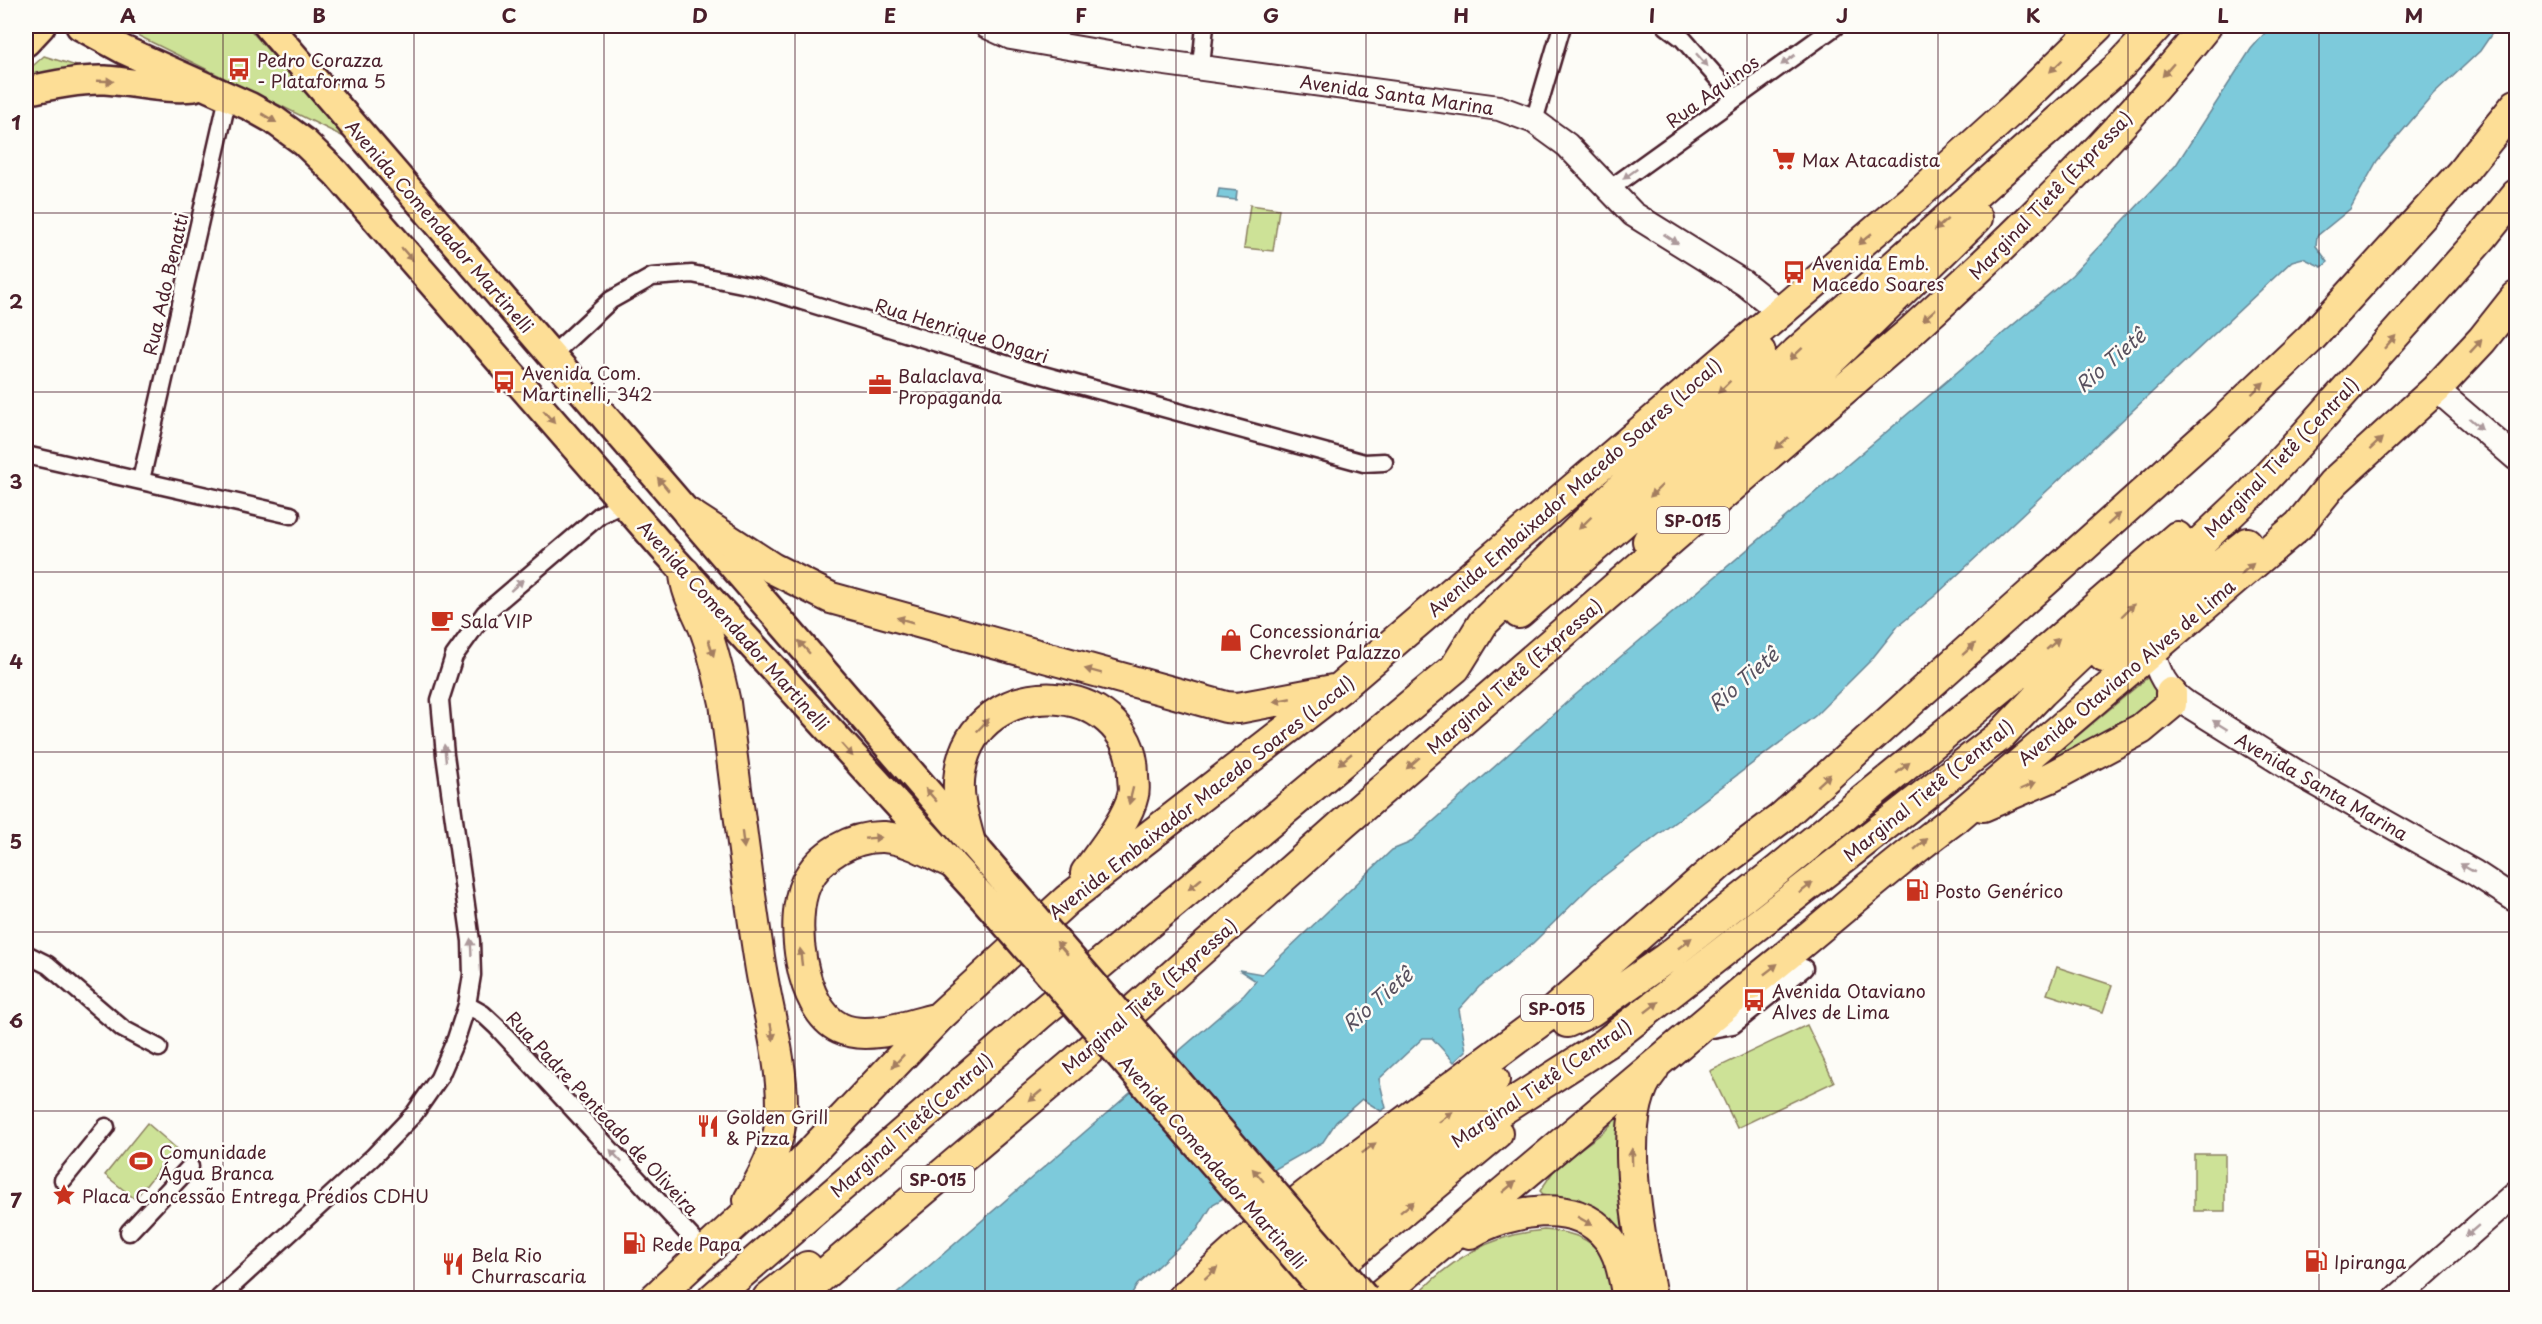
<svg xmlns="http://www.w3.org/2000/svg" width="2542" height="1324" font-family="'Playpen Sans',sans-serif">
<rect width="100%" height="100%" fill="#fdfcf7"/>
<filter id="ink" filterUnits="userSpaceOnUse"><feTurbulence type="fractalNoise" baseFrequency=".0167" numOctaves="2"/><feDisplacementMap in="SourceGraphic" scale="12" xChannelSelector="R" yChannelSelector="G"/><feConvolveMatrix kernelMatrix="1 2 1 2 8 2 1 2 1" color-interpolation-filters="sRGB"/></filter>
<g filter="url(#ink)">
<!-- green -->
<path fill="#cde297" stroke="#8c8061" stroke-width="1.5" d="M123,26H247L344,137L135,34Z
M44,56L99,73L26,85V72Z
M1250,205L1279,209L1273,251L1244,248Z
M2147,678L2154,679L2157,687V705L2051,761L2050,759Z
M2057,967L2112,985L2103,1012L2047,994Z
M1807,1025L1834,1082L1737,1128L1710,1071Z
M1632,1101L1644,1298L1607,1217L1578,1198L1553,1196L1543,1194L1540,1191L1557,1166L1605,1131Z
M147,1123L176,1148L135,1199L105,1175Z
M2194,1154H2225V1211H2194Z
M1544,1230C1595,1233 1606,1251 1612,1298H1414C1451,1259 1490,1235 1544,1230Z"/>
<!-- water -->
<path fill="#7dcadb" stroke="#698695" stroke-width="1.5" d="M2271,26H2497L2480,51L2433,95L2377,161L2350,209L2317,236L2316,246L2328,262L2322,267L2303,258L2292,261L1936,595L1898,626L1871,660L1815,716L1592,885L1533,943L1479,987L1459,1009L1466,1051L1454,1062L1432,1038H1423L1379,1079L1386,1108L1381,1111L1362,1099L1336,1122L1323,1142L1213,1204L1197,1230L1137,1285L1129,1298H892L1244,995L1256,981L1239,970L1262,974L1392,850L1409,843L1567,702L2072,275L2176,165L2251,49Z
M1219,189L1237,191L1236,200L1217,198Z"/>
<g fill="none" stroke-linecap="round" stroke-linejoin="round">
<!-- street casing -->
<g stroke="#4a1f2b" stroke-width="21">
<path id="street" d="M1666,26L1683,39L1735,98
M1201,66L1205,26
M1534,121L1562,26
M1611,188L1836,26
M552,355L611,300L652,277L692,274L757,287L1021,369L1364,463L1384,462
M26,455L291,515
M141,480L228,97
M26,954L48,965L123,1029L159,1048
M467,1005L483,1014L497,1027L706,1253
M1702,1031L1733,1025L1804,968
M63,1180L106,1127
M129,1232L190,1167
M219,1298L373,1157L414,1114L439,1078L456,1039L467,1005L472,975L471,941L445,755L440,700L454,656L485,613L600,515L624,503"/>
</g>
<!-- secondary casing -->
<g stroke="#4a1f2b" stroke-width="28">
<path id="secondary" d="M987,26L1011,37L1143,60L1499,108L1534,121L1567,145L1633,214L1744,283L1779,311
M2436,389L2516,458
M2152,649C2158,674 2166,689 2187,704L2296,772L2475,873L2516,900
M2397,1298L2516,1193"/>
</g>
<!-- primary casing -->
<g stroke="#4a1f2b" stroke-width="32">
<path id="primary" d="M80,26L124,50L249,106L274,120L304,142L336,173L663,548L985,900
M268,26L1005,882
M26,42L41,26
M26,91C51,85 79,79 105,80C135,82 164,90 194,87"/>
</g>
<!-- highway casing -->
<g stroke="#4a1f2b" stroke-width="34">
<path id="highway" d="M689,514L772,568L831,598L1226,707L1238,708L1333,690
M1648,541L1656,528L1709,473L1819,372L1977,218
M685,573C686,595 700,614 707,635C715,657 720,680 725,703C736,788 746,873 759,957C766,1007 782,1056 782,1106C782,1138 765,1174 749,1200
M1519,613L1634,513L1797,352L2122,64L2157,26
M2104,657L2247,543
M1983,806L2051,777L2141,729L2171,704V693
M969,839C963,817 956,795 960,772C975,670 1133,677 1133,776C1133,782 1135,789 1133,795C1128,819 1101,852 1086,873
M938,1018C910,1025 867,1041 840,1028C800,1010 789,919 806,883C820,854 853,836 884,837C907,839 927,851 948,861
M1567,1022L1591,1011L1665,959L1778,870L2034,661L2177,537
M1470,1233C1508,1211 1575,1196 1607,1237C1621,1254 1624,1278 1628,1298
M655,1298L800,1164L938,1018L1067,900L1339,689L1921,192L2014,108L2098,26
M713,1298L1040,1014L1455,668L1483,623L1760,352
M768,1298L807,1267
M796,1298L1080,1058L1344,823L1909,333C2015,237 2117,137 2206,26
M1183,1298L1239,1247L1322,1183L1550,1014L1721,863L1780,819L2219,425L2310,339L2462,172L2516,105
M1220,1298L1258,1265L1494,1080
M1263,1298L1407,1175L1469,1131L1606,1043L2001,735L2042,692L2250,495L2293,449L2484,235L2516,195
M1299,1298L1497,1133
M1378,1298L1746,988C1817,933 1883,871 1956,818L2299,525L2333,483L2436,389L2482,340L2516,297
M1651,1298C1642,1241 1612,1118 1653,1070"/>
</g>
<!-- street -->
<use href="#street" stroke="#fdfcf7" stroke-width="16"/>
<!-- secondary -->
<use href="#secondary" stroke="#fdfcf7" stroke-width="24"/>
<!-- primary -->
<use href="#primary" stroke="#fdde96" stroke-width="27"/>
<!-- highway -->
<use href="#highway" stroke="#fdde96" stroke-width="30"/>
<!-- primary-bridge casing -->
<g stroke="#4a1f2b" stroke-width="32" stroke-linecap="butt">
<path id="primary-bridge" d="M1005,882L1365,1298
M985,900L1330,1298"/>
</g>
<!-- primary-bridge -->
<use href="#primary-bridge" stroke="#fdde96" stroke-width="27"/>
</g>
<!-- one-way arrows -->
<defs><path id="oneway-solid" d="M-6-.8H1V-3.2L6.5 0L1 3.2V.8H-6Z" transform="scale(1.5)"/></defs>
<g fill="#ac999b">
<use href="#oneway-solid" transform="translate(1702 60) rotate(48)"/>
<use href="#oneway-solid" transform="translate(1788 60) rotate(144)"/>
<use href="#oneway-solid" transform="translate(1630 174) rotate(144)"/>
<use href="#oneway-solid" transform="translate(1671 239) rotate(33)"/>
<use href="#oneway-solid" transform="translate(2476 424) rotate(41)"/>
<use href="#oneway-solid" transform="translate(517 585) rotate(-42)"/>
<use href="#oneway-solid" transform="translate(2220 725) rotate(-148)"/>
<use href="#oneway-solid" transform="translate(445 753) rotate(-96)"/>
<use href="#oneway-solid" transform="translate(2467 868) rotate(-151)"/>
<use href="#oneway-solid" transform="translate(471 947) rotate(-93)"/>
<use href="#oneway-solid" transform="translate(616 1156) rotate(-133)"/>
<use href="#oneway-solid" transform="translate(2472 1231) rotate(139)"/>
</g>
<g fill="#a47e60">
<use href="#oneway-solid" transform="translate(2056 66) rotate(136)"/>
<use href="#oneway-solid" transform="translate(2168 70) rotate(131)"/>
<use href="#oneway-solid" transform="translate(105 81) rotate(2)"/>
<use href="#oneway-solid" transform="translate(269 118) rotate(31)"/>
<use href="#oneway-solid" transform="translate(1941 225) rotate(138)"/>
<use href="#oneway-solid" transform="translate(1865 239) rotate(140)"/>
<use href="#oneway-solid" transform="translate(407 254) rotate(49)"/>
<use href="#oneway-solid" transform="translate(1929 315) rotate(138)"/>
<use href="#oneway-solid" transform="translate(2390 342) rotate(-48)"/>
<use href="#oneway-solid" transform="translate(2476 346) rotate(-47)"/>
<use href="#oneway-solid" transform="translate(1796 354) rotate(137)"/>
<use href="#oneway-solid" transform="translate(1724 387) rotate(136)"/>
<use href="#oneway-solid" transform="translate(2258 388) rotate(-44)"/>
<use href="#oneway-solid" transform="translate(549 417) rotate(49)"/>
<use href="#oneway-solid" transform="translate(1782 443) rotate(139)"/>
<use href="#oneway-solid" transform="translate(2376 444) rotate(-43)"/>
<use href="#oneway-solid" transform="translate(663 484) rotate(-130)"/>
<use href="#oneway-solid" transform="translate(1656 491) rotate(136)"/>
<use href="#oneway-solid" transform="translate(2114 519) rotate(-42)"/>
<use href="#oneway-solid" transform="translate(1585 523) rotate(136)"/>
<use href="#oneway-solid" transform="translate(2247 569) rotate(-40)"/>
<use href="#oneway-solid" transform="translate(2128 610) rotate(-44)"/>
<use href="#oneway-solid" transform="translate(905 620) rotate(-164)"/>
<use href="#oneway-solid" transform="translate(2053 644) rotate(-41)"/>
<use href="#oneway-solid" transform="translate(804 647) rotate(-131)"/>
<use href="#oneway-solid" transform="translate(711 648) rotate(72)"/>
<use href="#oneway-solid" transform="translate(1969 649) rotate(-42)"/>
<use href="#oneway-solid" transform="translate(1093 671) rotate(-165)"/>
<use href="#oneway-solid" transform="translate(1282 700) rotate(169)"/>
<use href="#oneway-solid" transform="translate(983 725) rotate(-46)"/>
<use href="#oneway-solid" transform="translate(847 750) rotate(48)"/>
<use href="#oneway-solid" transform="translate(1345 759) rotate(140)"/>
<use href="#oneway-solid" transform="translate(1413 763) rotate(139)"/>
<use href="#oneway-solid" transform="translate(1903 768) rotate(-39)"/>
<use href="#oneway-solid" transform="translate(1824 780) rotate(-42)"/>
<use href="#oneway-solid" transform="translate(2028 786) rotate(-24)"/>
<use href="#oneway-solid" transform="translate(931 795) rotate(-131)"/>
<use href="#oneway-solid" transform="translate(1131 796) rotate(104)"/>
<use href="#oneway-solid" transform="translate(873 838) rotate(-4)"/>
<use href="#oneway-solid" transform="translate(743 840) rotate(83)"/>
<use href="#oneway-solid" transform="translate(1921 844) rotate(-40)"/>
<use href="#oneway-solid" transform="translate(1195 884) rotate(140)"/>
<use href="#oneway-solid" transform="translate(1806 888) rotate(-38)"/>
<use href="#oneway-solid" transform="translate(1685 943) rotate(-38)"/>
<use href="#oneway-solid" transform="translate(1062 948) rotate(-131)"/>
<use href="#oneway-solid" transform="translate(801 957) rotate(-97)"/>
<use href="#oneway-solid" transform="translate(1771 969) rotate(-38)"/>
<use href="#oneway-solid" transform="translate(1652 1007) rotate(-38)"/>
<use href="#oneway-solid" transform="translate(772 1032) rotate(80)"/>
<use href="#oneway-solid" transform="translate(898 1061) rotate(133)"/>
<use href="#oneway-solid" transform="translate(1035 1096) rotate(140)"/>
<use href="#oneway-solid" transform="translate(1446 1117) rotate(-38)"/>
<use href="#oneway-solid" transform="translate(1369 1148) rotate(-37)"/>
<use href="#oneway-solid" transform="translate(1632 1157) rotate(-91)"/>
<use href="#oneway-solid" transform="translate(1258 1175) rotate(-131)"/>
<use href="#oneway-solid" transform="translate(1509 1187) rotate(-40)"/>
<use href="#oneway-solid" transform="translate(1407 1207) rotate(-39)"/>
<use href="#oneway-solid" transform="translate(1585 1221) rotate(29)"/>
<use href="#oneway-solid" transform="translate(1211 1273) rotate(-42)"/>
</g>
</g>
<!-- grid -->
<path fill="none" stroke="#4a1f2b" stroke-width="1.5" stroke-opacity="0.55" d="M223,26V1298M414,26V1298M604,26V1298M795,26V1298M985,26V1298M1176,26V1298M1366,26V1298M1557,26V1298M1747,26V1298M1938,26V1298M2128,26V1298M2319,26V1298M26,213H2516M26,392H2516M26,572H2516M26,752H2516M26,932H2516M26,1111H2516"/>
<!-- icons -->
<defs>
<g id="bus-bare" transform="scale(1.8)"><path d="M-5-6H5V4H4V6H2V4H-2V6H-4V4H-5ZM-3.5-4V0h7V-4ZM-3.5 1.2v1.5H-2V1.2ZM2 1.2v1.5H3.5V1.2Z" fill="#c8321e" stroke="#fdfcf7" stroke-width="2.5" paint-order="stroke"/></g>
<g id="supermarket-bare" transform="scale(1.8)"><path d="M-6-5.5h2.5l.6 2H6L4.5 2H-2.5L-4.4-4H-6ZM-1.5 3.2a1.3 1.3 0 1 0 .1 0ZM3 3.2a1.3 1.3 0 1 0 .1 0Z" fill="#c8321e" stroke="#fdfcf7" stroke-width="2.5" paint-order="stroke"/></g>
<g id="office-bare" transform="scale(1.8)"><path d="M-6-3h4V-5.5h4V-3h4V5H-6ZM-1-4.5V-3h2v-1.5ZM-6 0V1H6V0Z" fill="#c8321e" stroke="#fdfcf7" stroke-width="2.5" paint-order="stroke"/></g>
<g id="cafe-bare" transform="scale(1.8)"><path d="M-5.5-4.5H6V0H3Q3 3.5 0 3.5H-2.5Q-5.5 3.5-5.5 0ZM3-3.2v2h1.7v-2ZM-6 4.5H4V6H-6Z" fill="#c8321e" stroke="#fdfcf7" stroke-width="2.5" paint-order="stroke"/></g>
<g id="shop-bare" transform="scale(1.8)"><path d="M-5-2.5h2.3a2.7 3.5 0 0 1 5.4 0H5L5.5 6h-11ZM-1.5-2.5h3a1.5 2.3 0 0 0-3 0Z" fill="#c8321e" stroke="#fdfcf7" stroke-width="2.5" paint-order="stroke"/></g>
<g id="fuel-bare" transform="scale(1.8)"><path d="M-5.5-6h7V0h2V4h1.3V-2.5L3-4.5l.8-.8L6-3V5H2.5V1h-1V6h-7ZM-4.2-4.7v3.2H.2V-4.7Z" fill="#c8321e" stroke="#fdfcf7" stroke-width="2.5" paint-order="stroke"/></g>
<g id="restaurant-bare" transform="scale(1.8)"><path d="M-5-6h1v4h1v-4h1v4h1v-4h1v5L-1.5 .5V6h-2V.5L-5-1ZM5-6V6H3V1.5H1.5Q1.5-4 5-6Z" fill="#c8321e" stroke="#fdfcf7" stroke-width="2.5" paint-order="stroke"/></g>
<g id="stadium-bare" transform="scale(1.8)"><path d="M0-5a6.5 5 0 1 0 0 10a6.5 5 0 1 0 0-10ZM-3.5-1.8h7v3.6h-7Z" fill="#c8321e" stroke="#fdfcf7" stroke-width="2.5" paint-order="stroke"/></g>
<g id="sight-bare" transform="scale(1.8)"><path d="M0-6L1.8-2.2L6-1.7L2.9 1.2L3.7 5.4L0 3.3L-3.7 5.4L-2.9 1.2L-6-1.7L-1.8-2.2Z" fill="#c8321e" stroke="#fdfcf7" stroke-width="2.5" paint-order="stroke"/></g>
</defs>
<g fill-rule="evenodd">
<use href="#bus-bare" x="239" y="69"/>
<use href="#supermarket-bare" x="1784" y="159"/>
<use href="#bus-bare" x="1794" y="272"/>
<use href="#bus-bare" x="504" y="382"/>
<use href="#office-bare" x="880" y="385"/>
<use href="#cafe-bare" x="442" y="620"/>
<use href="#shop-bare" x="1231" y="640"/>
<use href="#fuel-bare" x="1917" y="890"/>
<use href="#bus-bare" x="1754" y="1000"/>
<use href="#restaurant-bare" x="708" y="1126"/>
<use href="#stadium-bare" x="141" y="1161"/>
<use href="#sight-bare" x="64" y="1195"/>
<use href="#fuel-bare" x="634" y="1243"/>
<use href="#fuel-bare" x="2316" y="1261"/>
<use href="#restaurant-bare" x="453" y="1264"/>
</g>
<g text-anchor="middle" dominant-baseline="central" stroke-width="5" stroke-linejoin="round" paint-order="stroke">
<!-- shield labels -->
<g fill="#fdfcf7" stroke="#806168" stroke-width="1.5">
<rect x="1657" y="507" width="72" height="26" rx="4.5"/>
<rect x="1521" y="995" width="72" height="26" rx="4.5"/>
<rect x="902" y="1166" width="72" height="26" rx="4.5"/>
</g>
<g font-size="16" font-weight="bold" fill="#4a1f2b">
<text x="1693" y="520">SP-015</text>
<text x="1557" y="1008">SP-015</text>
<text x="938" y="1179">SP-015</text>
</g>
<!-- poi labels -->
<g font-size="18" fill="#4a1f2b" stroke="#fdfcf7" text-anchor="start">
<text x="257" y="59">Pedro Corazza<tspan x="257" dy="21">- Plataforma 5</tspan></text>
<text x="1802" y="159">Max Atacadista</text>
<text x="1812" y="262">Avenida Emb.<tspan x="1812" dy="21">Macedo Soares</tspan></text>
<text x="522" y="372">Avenida Com.<tspan x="522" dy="21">Martinelli, 342</tspan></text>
<text x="898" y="375">Balaclava<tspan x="898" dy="21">Propaganda</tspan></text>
<text x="460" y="620">Sala VIP</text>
<text x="1249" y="630">Concessionária<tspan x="1249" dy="21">Chevrolet Palazzo</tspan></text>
<text x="1935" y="890">Posto Genérico</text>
<text x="1772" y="990">Avenida Otaviano<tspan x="1772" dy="21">Alves de Lima</tspan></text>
<text x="726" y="1116">Golden Grill<tspan x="726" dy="21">&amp; Pizza</tspan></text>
<text x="159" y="1151">Comunidade<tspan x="159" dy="21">Água Branca</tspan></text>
<text x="82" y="1195">Placa Concessão Entrega Prédios CDHU</text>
<text x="652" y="1243">Rede Papa</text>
<text x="471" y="1254">Bela Rio<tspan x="471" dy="21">Churrascaria</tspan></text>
<text x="2334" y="1261">Ipiranga</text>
</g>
<!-- street labels -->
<g font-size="18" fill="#4a1f2b" stroke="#fdfcf7">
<text transform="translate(1712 91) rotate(-36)">Rua Aquinos</text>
<text transform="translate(1397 94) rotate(8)">Avenida Santa Marina</text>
<text transform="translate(2050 195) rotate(-46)">Marginal Tietê (Expressa)</text>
<text transform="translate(440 226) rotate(49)">Avenida Comendador Martinelli</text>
<text transform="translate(165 284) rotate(-77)">Rua Ado Benatti</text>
<text transform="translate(962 330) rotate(17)">Rua Henrique Ongari</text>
<text transform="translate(2281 457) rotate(-46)">Marginal Tietê (Central)</text>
<text transform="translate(1574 487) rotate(-41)">Avenida Embaixador Macedo Soares (Local)</text>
<text transform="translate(734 625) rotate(48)">Avenida Comendador Martinelli</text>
<text transform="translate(2126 672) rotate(-40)">Avenida Otaviano Alves de Lima</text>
<text transform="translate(1514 676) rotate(-41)">Marginal Tietê (Expressa)</text>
<text transform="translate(2322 786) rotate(30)">Avenida Santa Marina</text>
<text transform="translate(1928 790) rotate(-39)">Marginal Tietê (Central)</text>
<text transform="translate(1201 797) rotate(-38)">Avenida Embaixador Macedo Soares (Local)</text>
<text transform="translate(1149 996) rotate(-41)">Marginal Tietê (Expressa)</text>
<text transform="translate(1541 1083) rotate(-34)">Marginal Tietê (Central)</text>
<text transform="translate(603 1113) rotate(47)">Rua Padre Penteado de Oliveira</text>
<text transform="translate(911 1125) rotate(-41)">Marginal Tietê(Central)</text>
<text transform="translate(1213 1162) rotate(49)">Avenida Comendador Martinelli</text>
</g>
<!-- water labels -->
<g font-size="20" font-style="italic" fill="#595260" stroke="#fdfcf7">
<text transform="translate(2110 360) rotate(-41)">Rio Tietê</text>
<text transform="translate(1743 679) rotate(-41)">Rio Tietê</text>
<text transform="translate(1377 999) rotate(-41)">Rio Tietê</text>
</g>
</g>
<!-- margin -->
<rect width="2542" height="1324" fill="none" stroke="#fdfcf7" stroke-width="66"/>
<rect x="33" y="33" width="2476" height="1258" fill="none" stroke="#4a1f2b" stroke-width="2"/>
<g font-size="20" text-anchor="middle" font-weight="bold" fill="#4a1f2b">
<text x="128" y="23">A</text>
<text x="319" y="23">B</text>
<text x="509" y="23">C</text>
<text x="700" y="23">D</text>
<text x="890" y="23">E</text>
<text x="1081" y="23">F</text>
<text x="1271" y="23">G</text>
<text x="1461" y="23">H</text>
<text x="1652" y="23">I</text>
<text x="1842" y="23">J</text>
<text x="2033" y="23">K</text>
<text x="2223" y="23">L</text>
<text x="2414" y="23">M</text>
<text x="16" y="130">1</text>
<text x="16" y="309">2</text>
<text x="16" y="489">3</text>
<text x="16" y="669">4</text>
<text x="16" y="849">5</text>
<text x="16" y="1028">6</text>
<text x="16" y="1208">7</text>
</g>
</svg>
